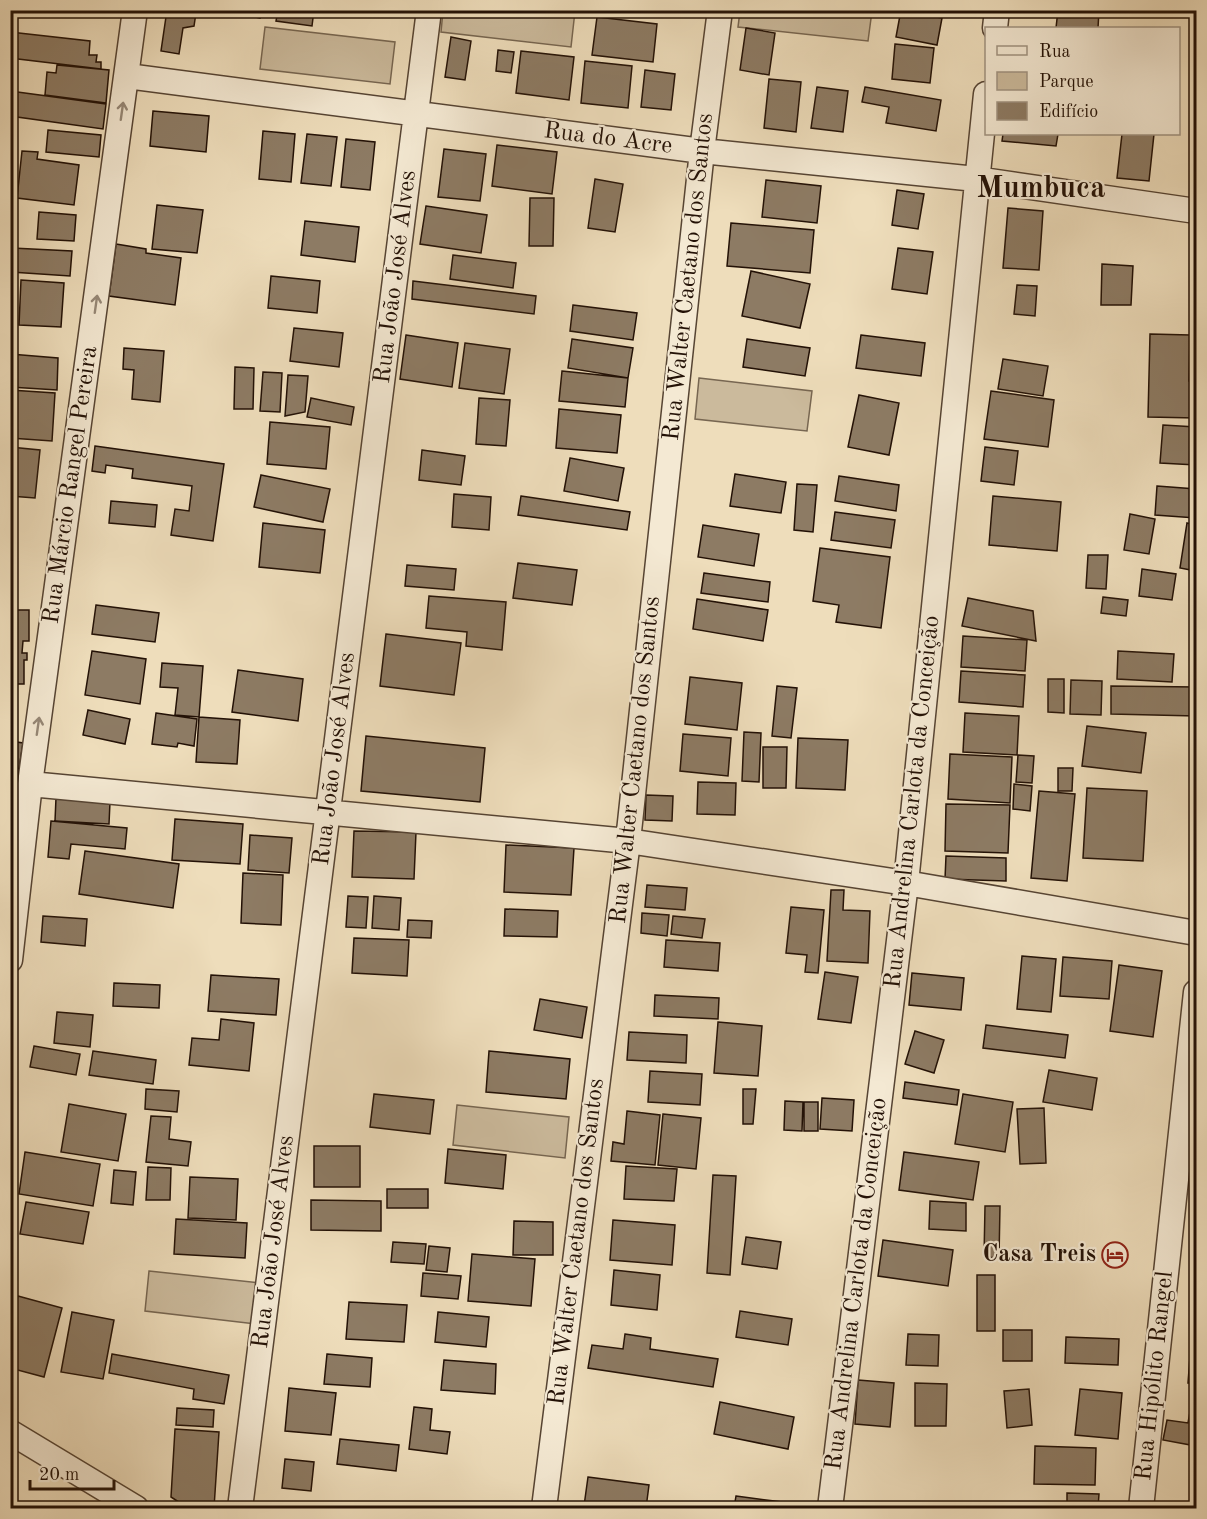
<svg xmlns="http://www.w3.org/2000/svg" width="1207" height="1519" font-family="'Old Standard TT',serif">
<rect width="100%" height="100%" fill="#edb"/>
<filter id="stains"><feTurbulence type="fractalNoise" baseFrequency=".00333" numOctaves="4"/><feColorMatrix values="0 0 0 0 .2 0 0 0 0 .09 0 0 0 0 .02 0 0 0 .5 -.17"/></filter>
<radialGradient id="worn" r=".72"><stop offset=".6" stop-color="#630" stop-opacity="0"/><stop offset="1" stop-color="#630" stop-opacity=".3"/></radialGradient>
<!-- green -->
<path fill="#cbba9c" stroke="#776651" stroke-width="1.5" d="M443,11H575L571,47L441,32Z
M740,11H872L868,41L738,27Z
M265,27L395,42L390,84L260,69Z
M699,378L812,391L807,431L695,419Z
M457,1105L569,1117L565,1158L453,1145Z
M149,1271L261,1283L257,1324L145,1311Z"/>
<!-- building -->
<path fill="#8d7b64" stroke="#231106" stroke-width="1.5" d="M167,10H203L196,13L194,26L183,28L179,54L161,51Z
M220,10H262L260,18Z
M278,10H314L312,26L276,21Z
M901,10L942,18L937,45L896,37Z
M1058,10H1099L1098,28H1056Z
M597,17L657,24L653,62L592,55Z
M746,28L775,33L769,75L740,70Z
M10,32L90,41L89,55H97L96,62H101V69L10,58Z
M451,37L471,41L465,80L445,77Z
M895,44L934,48L930,83L892,79Z
M498,50L514,52L511,73L496,71Z
M521,51L574,57L569,100L516,93Z
M585,61L632,66L628,108L581,103Z
M57,65L109,70L106,103L45,95L47,72L56,73Z
M645,70L675,74L671,110L641,107Z
M769,79L801,82L796,132L764,128Z
M817,87L848,91L843,132L811,128Z
M865,87L941,100L936,131L886,123L889,107L862,102Z
M10,91L106,104L103,129L10,116Z
M153,111L209,116L206,152L150,146Z
M48,130L101,135L99,157L46,152Z
M263,131L295,134L291,182L259,179Z
M307,134L337,137L331,186L301,183Z
M1003,134H1058L1056,146L1002,141Z
M1122,134H1154L1149,181L1117,178Z
M346,139L375,142L370,190L341,187Z
M497,145L557,152L552,194L492,186Z
M444,149L486,154L480,201L438,197Z
M22,151L38,152L37,159L79,165L74,205L17,198Z
M595,179L623,184L615,232L588,228Z
M766,180L821,186L817,223L762,217Z
M897,190L924,194L918,229L892,225Z
M530,198H554L553,246H529Z
M157,205L203,210L197,253L152,249Z
M426,206L487,215L481,253L420,244Z
M1008,208L1043,211L1039,270L1003,268Z
M39,212L76,215L74,241L37,239Z
M305,221L359,227L355,262L301,255Z
M731,223L814,230L810,273L727,266Z
M116,244L146,249V253L181,258L175,305L109,296Z
M12,248L72,251L70,276L11,272Z
M898,248L933,252L927,294L892,289Z
M453,255L516,263L513,288L450,279Z
M1102,264L1133,266L1131,305H1101Z
M751,271L810,284L800,328L742,316Z
M271,276L320,281L317,313L268,308Z
M21,280L64,283L61,327L19,325Z
M413,281L536,296L534,314L412,299Z
M1017,285L1037,286L1035,316L1014,314Z
M1196,293V323L1192,322Z
M573,305L637,313L633,340L570,331Z
M294,328L343,333L339,367L290,361Z
M1150,334L1190,335L1189,381H1196V418L1148,417Z
M406,335L458,343L452,387L400,379Z
M861,335L925,343L921,376L856,368Z
M572,339L633,348L628,378L568,368Z
M747,339L810,348L805,376L743,367Z
M465,343L510,349L504,394L459,388Z
M124,348L164,351L160,402L132,399L134,370L123,369Z
M10,354L58,358L57,390L10,387Z
M1003,359L1048,366L1043,396L998,389Z
M235,367L254,368L253,409H234Z
M562,371L628,378L625,407L559,401Z
M263,372L282,373L280,412L260,411Z
M288,375L308,376L305,412L285,416Z
M10,390L55,393L52,441L10,438Z
M991,391L1054,400L1048,447L984,439Z
M859,395L899,403L889,455L848,447Z
M311,398L354,407L351,425L307,417Z
M479,398L510,400L506,446L476,444Z
M559,409L621,415L617,453L556,448Z
M270,422L330,427L326,469L267,464Z
M1163,425L1196,427V465L1160,463Z
M95,446L224,464L213,541L171,535L175,509L189,511L192,486L132,478L133,469L106,465L105,473L92,471Z
M10,447L40,450L35,498L10,496Z
M985,447L1018,451L1014,485L981,481Z
M422,450L465,456L461,485L419,480Z
M570,458L624,468L618,501L564,491Z
M735,474L786,482L781,513L730,506Z
M261,475L330,489L323,522L254,507Z
M839,476L899,485L896,511L835,501Z
M797,484L817,485L813,532L794,530Z
M1157,486L1196,489V518L1155,515Z
M454,494L491,497L489,530L452,527Z
M521,496L630,512L627,530L518,515Z
M993,496L1061,502L1057,551L989,545Z
M111,501L157,505L155,527L109,523Z
M10,505L16,506L10,553Z
M835,512L895,520L891,548L831,540Z
M1130,514L1155,519L1149,554L1124,550Z
M263,523L325,530L320,573L259,567Z
M1187,523L1196,525V571L1180,568Z
M703,525L759,534L754,566L698,557Z
M820,548L890,557L881,628L836,622L839,605L813,601Z
M1088,555H1108L1106,589L1086,588Z
M518,563L577,570L572,605L513,598Z
M407,565L456,569L454,590L405,586Z
M1142,569L1176,574L1172,600L1139,596Z
M704,573L770,582L768,602L701,593Z
M429,596L506,602L502,650L466,646L467,632L426,628Z
M1103,597L1128,600L1126,616L1101,613Z
M968,598L1033,611L1036,641L962,626Z
M697,599L768,610L763,641L693,629Z
M96,605L159,613L155,642L92,634Z
M10,610H29V641H23L22,653H27V660H24V684H10Z
M386,634L461,643L454,695L380,686Z
M963,636L1027,640L1025,671L961,667Z
M92,651L146,659L140,704L85,695Z
M1118,651L1174,654L1172,682L1117,679Z
M162,663L203,666L199,717L175,715L178,688L160,687Z
M238,670L303,679L298,721L232,712Z
M961,671L1025,675L1023,707L959,702Z
M690,677L742,683L737,730L685,724Z
M1048,679H1064V713L1048,712Z
M1071,680L1102,681L1101,715L1070,714Z
M777,686L797,688L791,738L772,736Z
M1111,686L1196,687V716L1111,714Z
M88,710L130,719L125,744L83,735Z
M156,713L197,719L194,746L178,743L177,747L152,744Z
M965,713L1019,716L1017,755L963,752Z
M199,717L240,720L237,764L196,762Z
M1087,726L1146,733L1141,773L1082,766Z
M744,732L761,733L759,782L742,781Z
M683,734L731,738L728,776L680,771Z
M366,736L485,748L480,802L361,791Z
M798,738L848,740L845,790L796,788Z
M10,741L23,743L19,769L10,768Z
M763,747H787L786,788H763Z
M950,754L1012,757L1010,803L948,799Z
M1018,755L1034,756L1032,783L1016,782Z
M1058,768H1073L1072,791H1058Z
M698,782L736,783L735,815L697,814Z
M1014,784L1032,786L1030,811L1013,809Z
M1087,788L1147,791L1143,861L1083,858Z
M1039,791L1075,794L1067,881L1031,878Z
M646,795L673,796L672,821L645,820Z
M56,798L110,802L109,824L55,821Z
M946,804L1010,805L1008,853L945,851Z
M175,819L243,824L240,864L172,860Z
M51,821L127,828L125,849L71,844L69,859L48,857Z
M354,831L416,832L414,879L352,877Z
M250,835L292,838L289,873L248,870Z
M506,845L574,848L571,895L504,892Z
M85,851L179,864L173,908L79,894Z
M946,856L1006,858V881L945,879Z
M243,873L283,875L281,925L241,923Z
M647,885L687,888L685,910L645,907Z
M831,890H844L843,910L870,911L868,963L827,961Z
M348,896L368,897L366,928L346,927Z
M374,896L401,898L399,930L372,928Z
M791,907L824,910L818,973L805,972L807,955L786,953Z
M505,909L558,911L557,937L504,936Z
M642,913L669,915L667,936L641,933Z
M43,916L87,919L85,946L41,942Z
M673,916L705,919L702,938L671,934Z
M408,920L432,921L431,938L407,937Z
M354,938L409,940L407,976L352,973Z
M666,940L720,943L718,971L664,967Z
M1022,956L1056,959L1051,1012L1017,1009Z
M1063,957L1112,961L1109,999L1060,996Z
M1119,965L1162,971L1153,1037L1110,1031Z
M825,972L858,977L851,1023L818,1019Z
M912,973L964,978L961,1010L909,1005Z
M211,975L279,979L276,1015L208,1011Z
M114,983L160,985L159,1008L113,1006Z
M655,995L719,998L718,1019L654,1016Z
M540,999L587,1007L582,1038L534,1030Z
M57,1012L93,1015L90,1047L54,1043Z
M221,1019L254,1023L249,1071L189,1065L192,1038L219,1040Z
M718,1022L762,1026L758,1076L714,1073Z
M986,1025L1068,1035L1065,1058L983,1048Z
M915,1031L944,1040L934,1073L905,1064Z
M629,1032L687,1035L686,1063L627,1060Z
M34,1046L80,1054L76,1075L30,1067Z
M93,1051L156,1060L153,1084L89,1075Z
M489,1051L570,1059L566,1099L486,1092Z
M1049,1070L1097,1078L1092,1110L1043,1102Z
M650,1071L702,1074L700,1105L648,1102Z
M905,1082L959,1090L957,1105L903,1098Z
M146,1089L179,1091L177,1112L145,1109Z
M743,1089H756L753,1124H743Z
M374,1094L434,1100L430,1134L370,1127Z
M963,1094L1013,1102L1005,1152L955,1144Z
M822,1098L854,1100L852,1131L820,1129Z
M785,1101L803,1102L802,1131L784,1130Z
M804,1102H818V1131H804Z
M69,1104L126,1114L118,1161L61,1152Z
M1044,1108L1046,1163L1020,1164L1017,1109Z
M627,1111L660,1115L655,1165L611,1161L613,1142L624,1144Z
M663,1114L701,1118L696,1169L658,1165Z
M151,1116L171,1117L169,1139L191,1142L188,1166L146,1162Z
M314,1146H360V1187H314Z
M448,1149L506,1155L503,1189L445,1183Z
M25,1152L100,1164L93,1206L19,1194Z
M904,1152L979,1162L973,1200L899,1190Z
M626,1166L677,1169L674,1201L624,1199Z
M148,1167L171,1168L170,1200H146Z
M114,1170L136,1172L133,1205L111,1203Z
M713,1175L736,1176L730,1275L707,1273Z
M190,1177L238,1179L236,1220L188,1218Z
M387,1189H428V1208H387Z
M311,1200L381,1201V1231L311,1230Z
M930,1201L966,1203V1231L929,1229Z
M26,1202L89,1212L83,1244L20,1234Z
M985,1206H1000L999,1258L984,1257Z
M176,1219L247,1223L245,1258L174,1254Z
M613,1220L675,1225L672,1265L610,1260Z
M514,1221L553,1222V1255H513Z
M746,1237L781,1242L777,1269L742,1264Z
M883,1240L953,1250L948,1286L878,1276Z
M393,1242L426,1244L424,1264L391,1262Z
M429,1246L450,1248L447,1272L426,1270Z
M472,1254L535,1259L531,1306L468,1301Z
M614,1270L660,1275L657,1310L611,1305Z
M423,1273L461,1276L458,1299L421,1296Z
M977,1275H995V1331H977Z
M18,1296L62,1308L44,1377L10,1368V1324Z
M349,1302L407,1305L404,1342L346,1339Z
M740,1311L792,1319L788,1345L736,1337Z
M72,1312L114,1320L103,1379L61,1372Z
M438,1312L489,1317L486,1347L435,1342Z
M1003,1330H1032V1361H1003Z
M625,1334L651,1338L650,1349L718,1359L713,1387L588,1368L592,1345L623,1349Z
M908,1334L939,1335L938,1366L906,1365Z
M1066,1337L1119,1339L1118,1365L1065,1363Z
M1191,1344H1196V1383H1188Z
M112,1354L229,1375L224,1404L193,1399L194,1389L109,1373Z
M327,1354L372,1358L370,1387L324,1384Z
M444,1360L496,1364L495,1394L441,1390Z
M858,1380L894,1383L890,1427L855,1424Z
M915,1383L947,1384L946,1426H915Z
M289,1388L336,1393L331,1435L285,1431Z
M1029,1389L1032,1425L1007,1428L1004,1391Z
M1080,1389L1122,1393L1118,1439L1075,1435Z
M1193,1395L1196,1396V1446L1163,1440L1167,1420L1188,1423Z
M720,1402L794,1417L788,1449L714,1434Z
M414,1407L432,1409L430,1430L450,1432L447,1454L409,1449Z
M177,1408L214,1410L213,1427L176,1425Z
M175,1429L219,1432L214,1508H188L171,1497Z
M340,1439L399,1445L396,1471L337,1464Z
M1035,1446L1096,1448L1095,1485L1034,1484Z
M285,1459L314,1462L311,1491L282,1488Z
M588,1477L649,1485L646,1508L584,1506Z
M1067,1493L1099,1494L1098,1508H1067Z
M736,1496L782,1502L781,1508H734Z"/>
<g fill="none" stroke-linecap="round" stroke-linejoin="round">
<!-- street casing -->
<g stroke="#564433" stroke-width="27">
<path id="street" d="M995,28L997,10
M127,76L702,151L976,179L1196,211
M30,784L628,841L906,883L1196,933
M10,960L30,784L135,10
M10,1432L136,1508
M240,1508L429,10
M544,1508L628,841L702,151L720,10
M830,1508L906,883L986,94
M1141,1508L1196,992"/>
</g>
<!-- street -->
<use href="#street" stroke="#f4e9d3" stroke-width="24"/>
</g>
<!-- one-way arrows -->
<defs><path id="oneway-shaft" d="M-6 0H5M1.5-3L5.5 0L1.5 3" fill="none" stroke-width="1.6" stroke-linecap="round" stroke-linejoin="round" transform="scale(1.5)"/></defs>
<g stroke="#968877">
<use href="#oneway-shaft" transform="translate(122 111) rotate(-82)"/>
<use href="#oneway-shaft" transform="translate(96 304) rotate(-82)"/>
<use href="#oneway-shaft" transform="translate(38 726) rotate(-82)"/>
</g>
<!-- icons -->
<defs>
<g id="hotel-ring" transform="scale(1.35)"><circle r="9.5" fill="#f4e9d3" stroke="#8f2418" stroke-width="1.5"/><path d="M-6-4.5h1.5V1H6V5H4.5V3h-9V5H-6ZM-4 0a1.8 1.8 0 1 1 3.6 0ZM.5 0V-2.5h3Q6-2.5 6 0Z" fill="#8f2418"/></g>
</defs>
<g fill-rule="evenodd">
<use href="#hotel-ring" x="1115" y="1255"/>
</g>
<g text-anchor="middle" dominant-baseline="central" stroke-width="4.5" stroke-linejoin="round" paint-order="stroke">
<!-- street labels -->
<g font-size="24" fill="#231106" stroke="#f4e9d3">
<text transform="translate(608 139) rotate(7)">Rua do Acre</text>
<text transform="translate(396 277) rotate(-83)">Rua João José Alves</text>
<text transform="translate(689 277) rotate(-84)">Rua Walter Caetano dos Santos</text>
<text transform="translate(71 485) rotate(-82)">Rua Márcio Rangel Pereira</text>
<text transform="translate(335 759) rotate(-83)">Rua João José Alves</text>
<text transform="translate(636 760) rotate(-84)">Rua Walter Caetano dos Santos</text>
<text transform="translate(913 802) rotate(-84)">Rua Andrelina Carlota da Conceição</text>
<text transform="translate(274 1242) rotate(-83)">Rua João José Alves</text>
<text transform="translate(577 1242) rotate(-83)">Rua Walter Caetano dos Santos</text>
<text transform="translate(857 1284) rotate(-83)">Rua Andrelina Carlota da Conceição</text>
<text transform="translate(1155 1376) rotate(-84)">Rua Hipólito Rangel</text>
</g>
<!-- poi labels -->
<g font-size="24" font-weight="bold" fill="#231106" stroke="#f4e9d3" text-anchor="end">
<text x="1096" y="1255">Casa Treis</text>
</g>
<!-- district labels -->
<g font-size="30" font-weight="bold" fill="#231106" stroke="#f4e9d3">
<text x="1041" y="189">Mumbuca</text>
</g>
</g>
<!-- margin -->
<rect width="1207" height="1519" fill="none" stroke="#edb" stroke-width="36"/>
<rect x="12" y="12" width="1183" height="1495" fill="none" stroke="#231106" stroke-width="3"/>
<rect x="18" y="18" width="1171" height="1483" fill="none" stroke="#231106" stroke-width="1.5"/>
<!-- legend -->
<rect x="985" y="27" width="195" height="108" fill="#f4e9d3" stroke="#a09381" stroke-width="1.5"/>
<rect x="997" y="46" width="30" height="9" fill="#f4e9d3" stroke="#a09381" stroke-width="1.5"/>
<text x="1039" y="57" font-size="18" fill="#231106">Rua</text>
<rect x="997" y="72" width="30" height="18" fill="#cbba9c" stroke="#a09381" stroke-width="1.5"/>
<text x="1039" y="87" font-size="18" fill="#231106">Parque</text>
<rect x="997" y="102" width="30" height="18" fill="#8d7b64" stroke="#a09381" stroke-width="1.5"/>
<text x="1039" y="117" font-size="18" fill="#231106">Edifício</text>
<!-- scale -->
<path d="M30 1480v9h84v-9" fill="none" stroke="#231106" stroke-width="3"/>
<text x="39" y="1480" font-size="18" fill="#231106" stroke="#f4e9d3" stroke-width="4.5" paint-order="stroke">20 m</text>
<rect width="100%" height="100%" filter="url(#stains)"/>
<rect width="100%" height="100%" fill="url(#worn)"/>
</svg>
